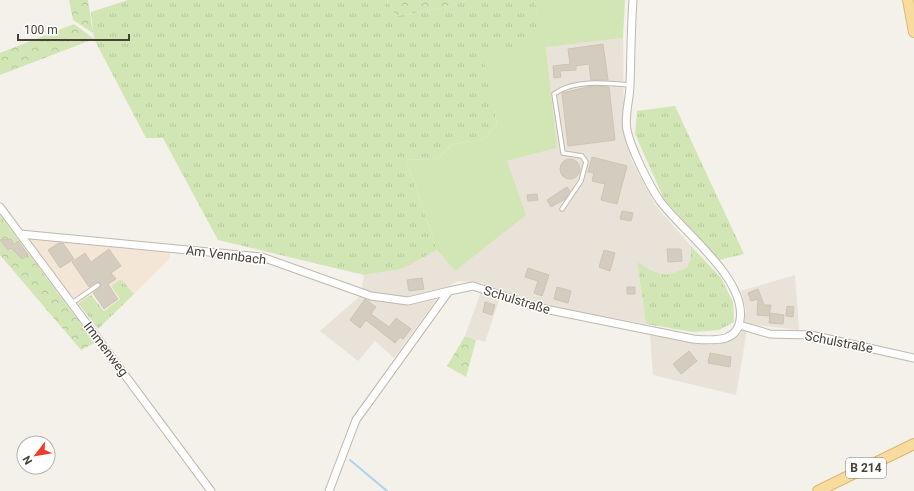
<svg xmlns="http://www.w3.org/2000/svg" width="914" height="491" font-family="Roboto,sans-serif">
<defs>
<pattern id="grass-tufts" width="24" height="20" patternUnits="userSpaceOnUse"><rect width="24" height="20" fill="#d2e6b5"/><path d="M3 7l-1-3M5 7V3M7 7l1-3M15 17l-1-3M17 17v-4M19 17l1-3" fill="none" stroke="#b6c69c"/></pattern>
<pattern id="forest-crowns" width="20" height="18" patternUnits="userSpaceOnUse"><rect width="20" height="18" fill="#d2e6b5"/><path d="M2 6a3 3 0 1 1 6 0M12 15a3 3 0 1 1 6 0" fill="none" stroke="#b6c69c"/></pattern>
</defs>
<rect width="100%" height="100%" fill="#f4f0ea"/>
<!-- residential -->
<path fill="#e8e2d8" d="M623,38L624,127L631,159L656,206L691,246V259L687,267L672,275L657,273L637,262L646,324L543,305L502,291L485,342L465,336L484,283L458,281L445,288L394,358L375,341L358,361L320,331L360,296L364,275L402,269L437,250L455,271L507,161L557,148L546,46Z
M795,275L799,330L748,324L736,395L653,375L650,335L711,345L726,341L741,333L746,310L741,291Z"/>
<!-- commercial -->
<path fill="#f4e6d7" d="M26,238L170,252V258L134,294L121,279L111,286L108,284L78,303Z"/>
<!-- grass -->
<path fill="url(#grass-tufts)" d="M128,0H387L396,16L448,7L466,0H535L541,42L484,55L497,124L484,139L453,144L436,160L406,159L437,250L402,269L364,275L218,240L163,138H146L94,39L91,12Z
M675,106L744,254L719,260L664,199L635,134L637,111Z
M691,246L721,278L733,302L734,322L719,330L693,332L646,324L637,262C659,274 663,280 687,267L691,259Z
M121,279L134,294L98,329L78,303L91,295L104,311L120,299L111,286Z"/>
<!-- forest -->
<path fill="url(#forest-crowns)" d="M69,0H88L93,33L73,20Z
M387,0H466L448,7L396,16Z
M74,24L94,39L0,75V53Z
M0,215L95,343L81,350L0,255Z
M465,336L476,340L466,377L447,366Z"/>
<!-- pitch -->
<path fill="#d2e6b5" d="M535,0H625L623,38L546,47L557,148L507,161L526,215L455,271L437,250L406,159L436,160L453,144L484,139L497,124L483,54L540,42Z"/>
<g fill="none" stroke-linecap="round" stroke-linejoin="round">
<!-- stream -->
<path stroke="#aad5ed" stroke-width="2" d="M350,460L387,491"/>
</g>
<!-- building -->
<path fill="#d5ccc0" stroke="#cfc3b3" d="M603,44L608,80H591L589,64L576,66V70L560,71L561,77L554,78L553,66L570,64L568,49Z
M592,86L609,87L615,140L568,146L562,93Z
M592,157L627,166L617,204L601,200L605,184L592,181L594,173L588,172Z
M560 169a10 10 0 1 1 20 0a10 10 0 1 1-20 0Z
M567,187L570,191L565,199L551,207L547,200Z
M537,194L538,200L528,201L527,195Z
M622,211L633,213L631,221L620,219Z
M11,239L14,245L18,241L28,255L22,259L11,248L8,250L0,240Z
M59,243H63L74,259L60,268L48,250Z
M109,249L121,266L111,273L116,279L108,284L118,299L104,309L93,293L101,287L100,283L96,282L89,287L72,262L85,253L91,262Z
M667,249H681L682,261L668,262Z
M604,250L615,253L610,271L599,267Z
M528,268L549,275L542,296L534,293L538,281L525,277Z
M422,278L424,289L409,291L407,280Z
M557,287L571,291L568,303L554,299Z
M627,287H635V294H627Z
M758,289L764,305H771L769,316L757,315L758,299L751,301L748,293Z
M365,299L376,307L371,314L389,327L396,318L411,329L403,339L400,337L395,343L366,320L360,328L350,320Z
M485,302L495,305L492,315L483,312Z
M787,306L794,307L793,317L786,316Z
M770,313L784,315L783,324L769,323Z
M689,351L697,361L681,374L673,364Z
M710,353L731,357L730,367L708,363Z"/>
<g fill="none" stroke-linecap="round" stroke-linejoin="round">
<!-- lane casing -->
<g stroke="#bfb8ad" stroke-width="5.5">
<path id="lane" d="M562,209L581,181L586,162L582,156L563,153L554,94C573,79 608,83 630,85
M72,303L98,285"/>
</g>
<!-- street casing -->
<g stroke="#bfb8ad" stroke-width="9">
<path id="street" d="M0,207L211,491
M20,234L262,257L371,296L408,301L449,291
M739,325L770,334L811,335L914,358
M329,491L356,420L449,291L473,286L540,308L693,339C703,340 715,341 726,338C734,335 739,329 740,320C747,279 683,232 660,201C649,185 631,149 627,130C624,116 630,99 630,85C631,56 631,28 633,0"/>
</g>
<!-- primary casing -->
<g stroke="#ddb76f" stroke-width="12">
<path id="primary" d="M908,0L914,32
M818,491L914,444"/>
</g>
<!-- lane -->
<use href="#lane" stroke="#fff" stroke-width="3.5"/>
<!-- street -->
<use href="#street" stroke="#fff" stroke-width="7"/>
<!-- primary -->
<use href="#primary" stroke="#f8db9f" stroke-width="10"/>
</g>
<g text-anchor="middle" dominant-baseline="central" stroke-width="3" stroke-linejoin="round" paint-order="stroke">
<!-- shield labels -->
<rect fill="#fff" stroke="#7f7a74" stroke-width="1" x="846" y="458" width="40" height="20" rx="3"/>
<g font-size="12" font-weight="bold" fill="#484138">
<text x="866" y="468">B 214</text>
</g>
<!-- street labels -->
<g font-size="13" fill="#484138" stroke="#fff">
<text transform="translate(226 255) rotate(7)">Am Vennbach</text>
<text transform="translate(517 300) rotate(17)">Schulstraße</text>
<text transform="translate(839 342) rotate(11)">Schulstraße</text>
<text transform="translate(106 349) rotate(53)">Immenweg</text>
</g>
</g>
<!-- north arrow -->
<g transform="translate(36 455) rotate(239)"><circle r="19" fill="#ffffff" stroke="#b6b3af"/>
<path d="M0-3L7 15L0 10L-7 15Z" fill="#ed3c28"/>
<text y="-6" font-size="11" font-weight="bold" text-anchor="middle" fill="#484138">N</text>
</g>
<!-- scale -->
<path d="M18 34v6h111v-6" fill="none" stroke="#484138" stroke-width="2"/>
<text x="24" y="34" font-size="12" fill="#484138" stroke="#ffffff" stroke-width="3" paint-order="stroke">100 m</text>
</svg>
